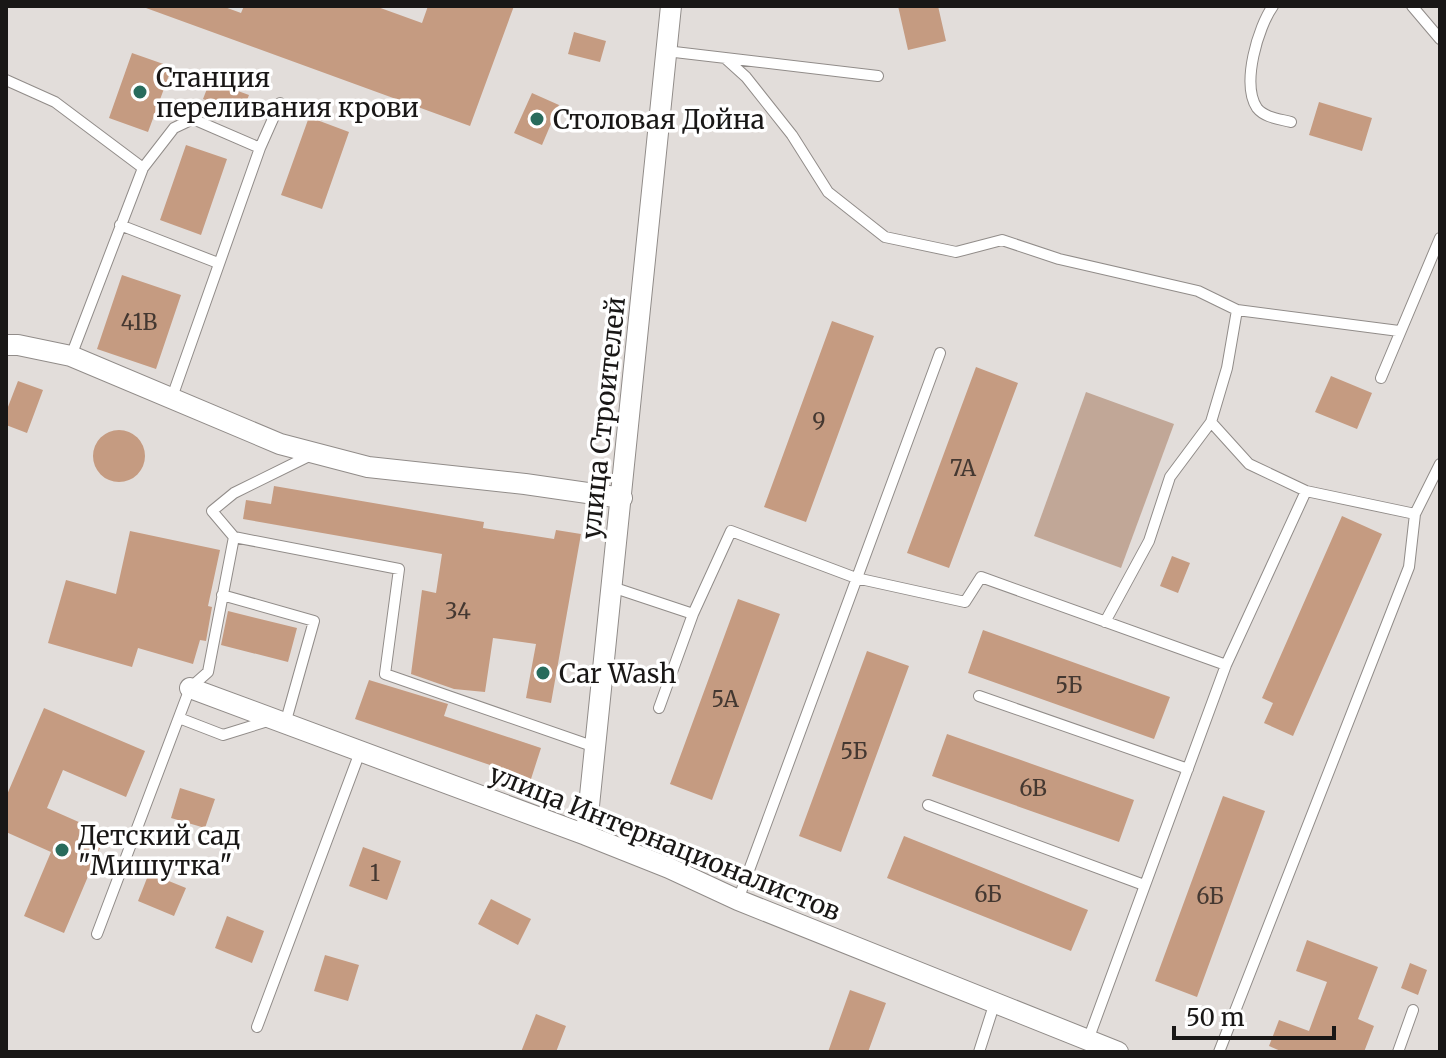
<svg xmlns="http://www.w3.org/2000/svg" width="1446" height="1058" font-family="Merriweather,serif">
<rect width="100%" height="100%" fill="#e2ddda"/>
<!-- green -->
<path fill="#c1a797" d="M1086,392L1174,424L1121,568L1034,536Z"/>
<!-- building -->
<path fill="#c59b81" d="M146,6H222L241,13L244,6H375L422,23L428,6H514L470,126L146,8Z
M898,6H938L946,41L908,50Z
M574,32L606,41L600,62L568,54Z
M132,53L172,67L148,132L109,118Z
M210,81L249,95L242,113L203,99Z
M532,93L559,105L542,145L514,133Z
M1319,102L1372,118L1362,151L1309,135Z
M309,117L349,132L322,209L281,195Z
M186,145L227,159L201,235L160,220Z
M122,275L181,295L156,369L97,349Z
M832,321L874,336L806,522L764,507Z
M976,367L1018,383L949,568L907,553Z
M1331,376L1372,393L1357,429L1315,412Z
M18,381L43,390L27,433L6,425V412Z
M93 456a26 26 0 1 1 52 0a26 26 0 1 1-52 0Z
M274,486L484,522L483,528L554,539L556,530L581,534L551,703L526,698L536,644L493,638L485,692L454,689L411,674L422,590L436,593L442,554L243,519L246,500L271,504Z
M1342,516L1382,534L1293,736L1264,723L1273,703L1262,698Z
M130,531L220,550L208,606L212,607L206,641L200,640L193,664L138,648L132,667L48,643L66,580L116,594Z
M1172,556L1190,563L1178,593L1160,586Z
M738,599L780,614L712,800L670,784Z
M228,611L297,628L288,662L221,645Z
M983,630L1170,697L1154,739L968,673Z
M867,651L909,666L841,852L799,836Z
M369,680L448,704L444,716L541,748L531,779L355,719Z
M44,708L145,751L126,797L63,770L47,808L106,834L64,933L24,916L51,852L6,832V797Z
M947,734L1134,800L1119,842L932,776Z
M180,788L215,799L205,828L171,818Z
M1223,796L1265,811L1197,997L1155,981Z
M904,836L1088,910L1071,951L887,878Z
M363,847L401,861L387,900L349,886Z
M149,873L186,888L174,916L138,901Z
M491,899L531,919L518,945L478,924Z
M227,916L264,931L252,963L215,948Z
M1307,940L1378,967L1358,1019L1374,1026L1364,1052H1283L1269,1046L1279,1020L1309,1031L1327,982L1296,971Z
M325,955L359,965L348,1001L314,991Z
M1410,963L1427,970L1418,995L1401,988Z
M850,990L886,1003L868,1052H828Z
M536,1014L566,1026L556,1052H521Z"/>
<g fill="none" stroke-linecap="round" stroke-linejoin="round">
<!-- lane casing -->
<g stroke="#918c89" stroke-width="12">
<path id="lane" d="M1273,6C1258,27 1241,84 1257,108C1265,118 1280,119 1291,122
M1412,6L1440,39
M666,51L878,76
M725,58L746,77L792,135L828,192L885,237L956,252L1002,240L1059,259L1198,291L1237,310L1399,331
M6,80L55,102L143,168
M260,148L280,103
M120,225L218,263
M71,356L143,168L174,128L193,119L260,148L171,400
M1381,378L1440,238
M1211,422L1249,464L1306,491L1415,514
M234,537L399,569L385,674L595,747
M612,587L693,614
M222,595L314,621L285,724
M1105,622L1149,541L1170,477L1211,422L1227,368L1237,310
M979,696L1188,769
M659,708L693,614L731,531L856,578L965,602L981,577L1226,665
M179,718L223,735L271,720
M928,805L1144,885
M738,900L940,353
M97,934L190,688L208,672L234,537L212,511L234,493L311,455
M257,1027L360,752
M1088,1040L1226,665L1306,491
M979,1052L995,1002
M1219,1052L1409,567L1415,514L1440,464
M1398,1052L1413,1010"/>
</g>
<!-- street casing -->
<g stroke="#918c89" stroke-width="22">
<path id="street" d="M6,345H18L71,356L280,444L368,467L525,484L622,498
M190,688L586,835L669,868L738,900L1118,1052
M586,835L671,6"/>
</g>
<!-- lane -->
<use href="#lane" stroke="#fff" stroke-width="10"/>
<!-- street -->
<use href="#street" stroke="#fff" stroke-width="20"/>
</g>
<!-- markers -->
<g fill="#286b5c" stroke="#fff" stroke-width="3">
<circle cx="140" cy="92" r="8"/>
<circle cx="537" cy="119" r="8"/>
<circle cx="543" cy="673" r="8"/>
<circle cx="62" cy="850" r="8"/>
</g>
<g text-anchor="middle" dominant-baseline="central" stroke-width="7" stroke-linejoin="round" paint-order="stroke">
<!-- number labels -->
<g font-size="22" fill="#443831">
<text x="139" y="322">41В</text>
<text x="819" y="421">9</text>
<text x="963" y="468">7А</text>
<text x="458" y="611">34</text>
<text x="1069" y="685">5Б</text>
<text x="725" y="699">5А</text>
<text x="854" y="751">5Б</text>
<text x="1033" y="788">6В</text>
<text x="375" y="873">1</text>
<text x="988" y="894">6Б</text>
<text x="1210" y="896">6Б</text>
</g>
<!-- poi labels -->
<g font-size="26" fill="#191716" stroke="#fff" text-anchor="start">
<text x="156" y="77">Станция<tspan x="156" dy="30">переливания крови</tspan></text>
<text x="553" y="119">Столовая Дойна</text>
<text x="559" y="673">Car Wash</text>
<text x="78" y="835">Детский сад<tspan x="78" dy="30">"Мишутка"</tspan></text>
</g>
<!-- street labels -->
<g font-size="26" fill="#191716" stroke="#fff">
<text transform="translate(603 418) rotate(-84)">улица Строителей</text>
<text transform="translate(665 842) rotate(22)">улица Интернационалистов</text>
</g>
</g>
<!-- border -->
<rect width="1446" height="1058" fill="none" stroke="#191716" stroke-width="16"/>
<!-- scale -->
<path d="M1174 1026v12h160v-12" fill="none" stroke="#191716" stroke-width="4"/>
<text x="1186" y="1026" font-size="24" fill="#191716" stroke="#ffffff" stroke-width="6" paint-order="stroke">50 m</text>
</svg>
